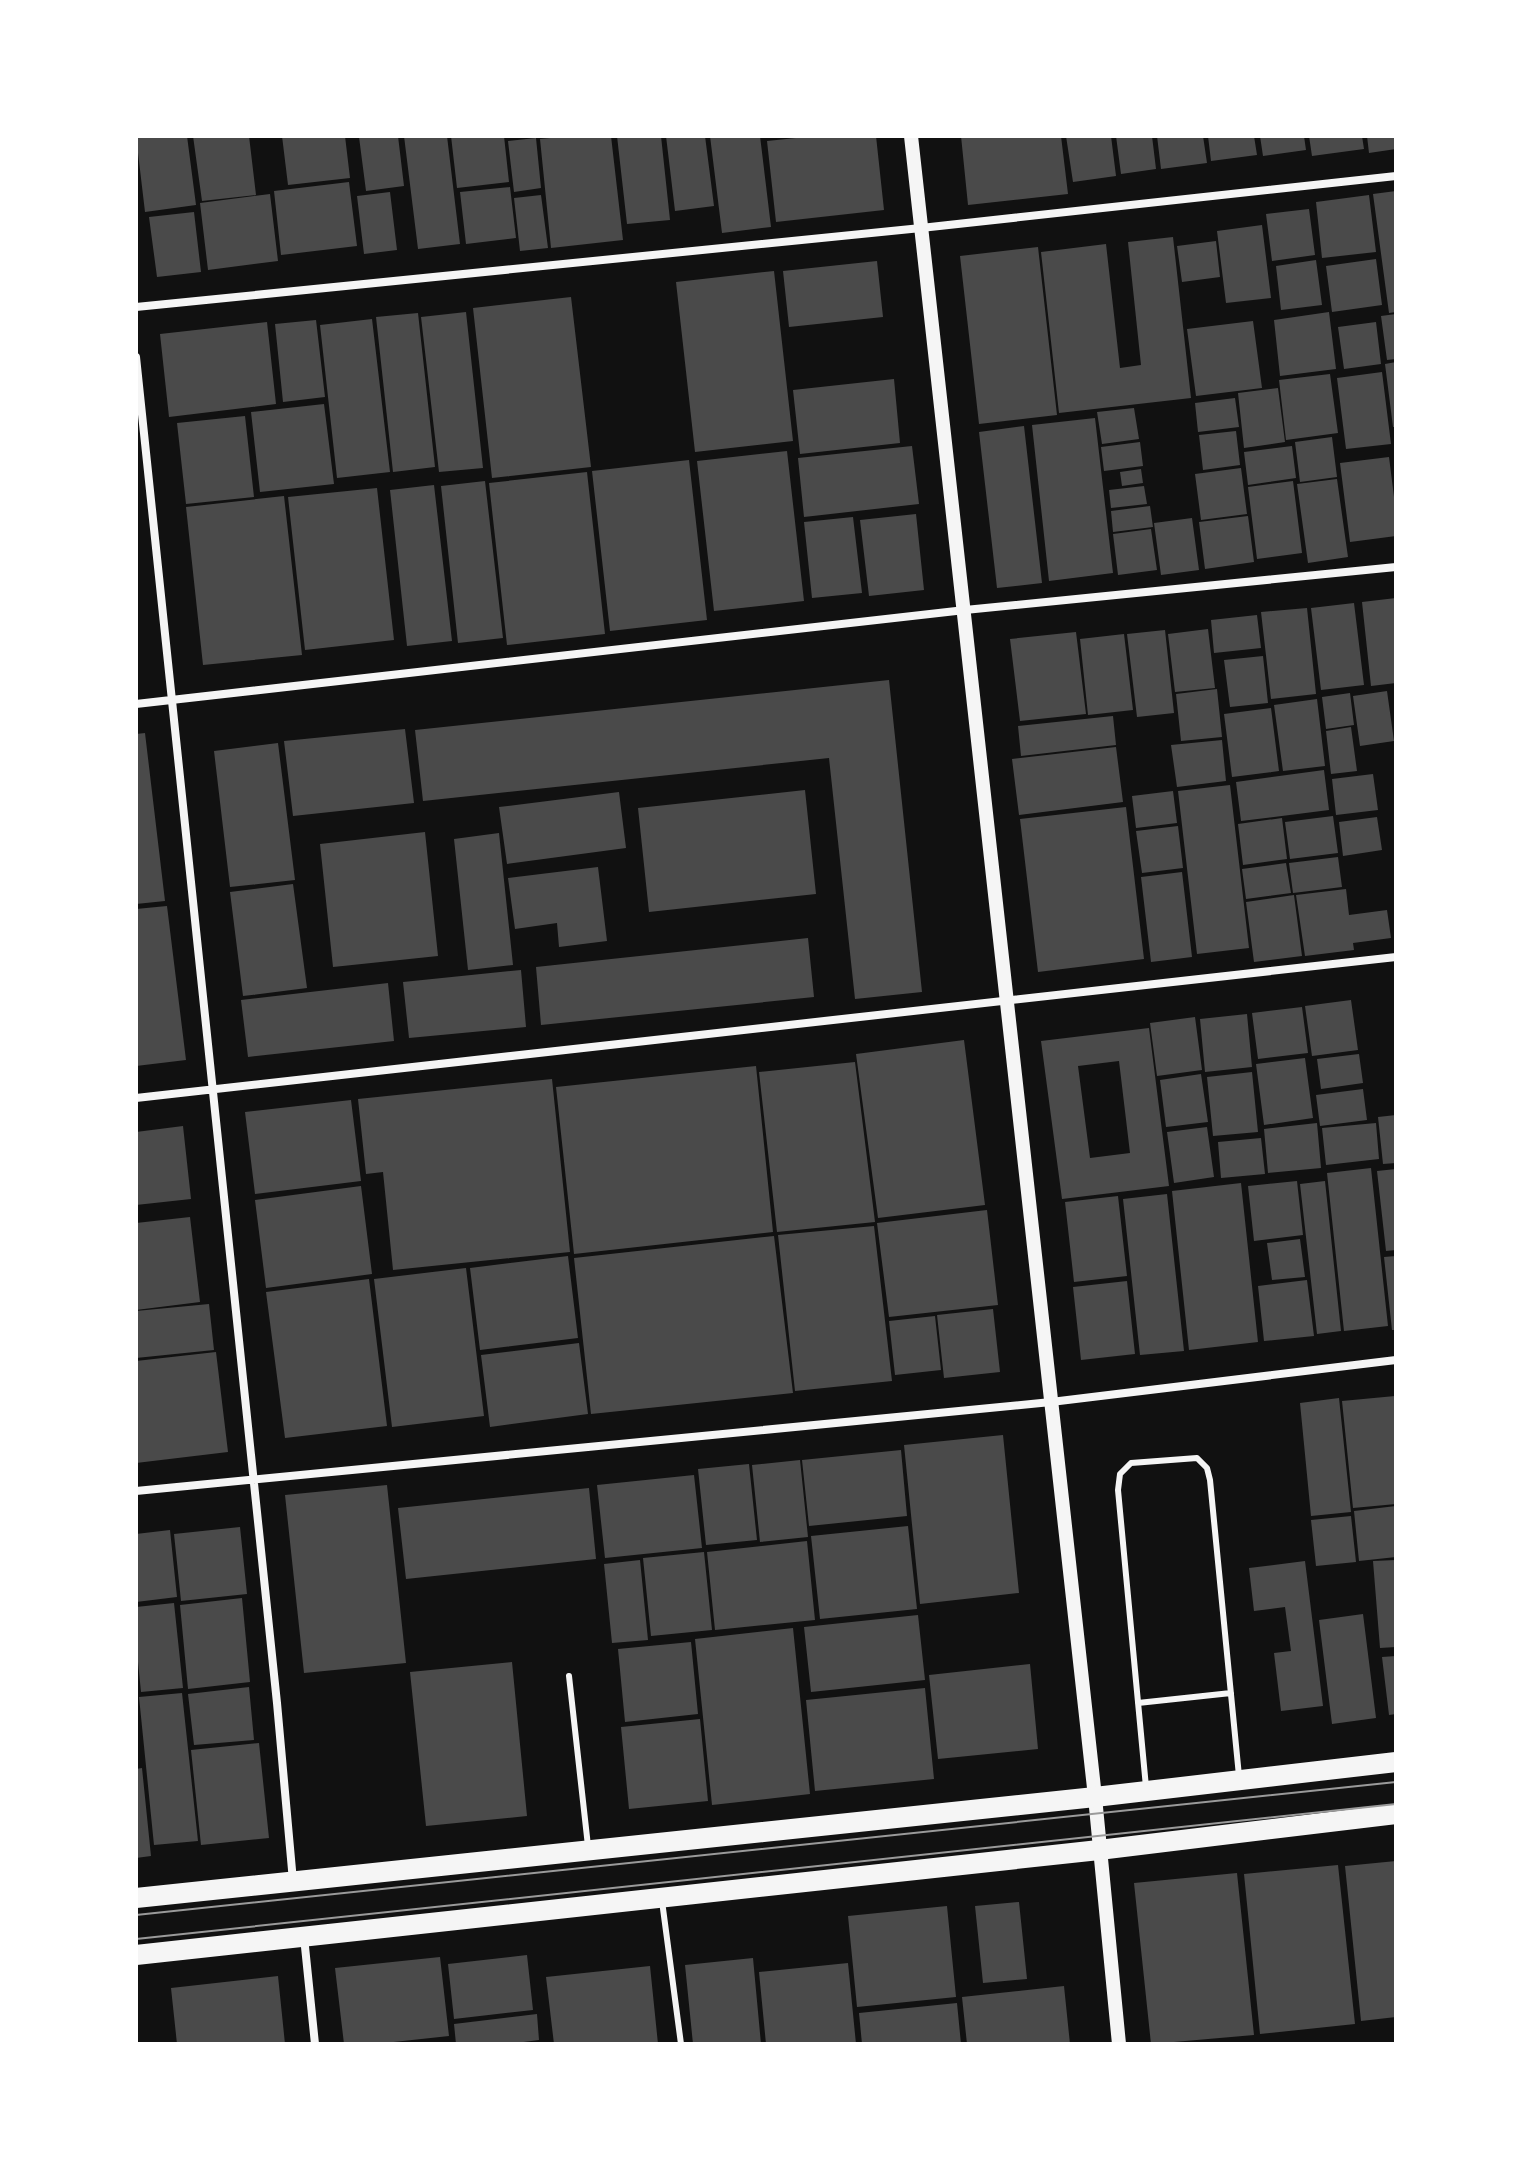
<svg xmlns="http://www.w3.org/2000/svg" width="1532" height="2180" font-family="Quicksand,sans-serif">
<rect width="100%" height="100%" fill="#111"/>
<!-- building -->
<path fill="#4a4a4a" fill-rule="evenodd" d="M136,136H187L196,205L145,212Z
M193,136H249L256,195L202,201Z
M282,136H345L350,178L288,185Z
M398,136L404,186L366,191L359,137Z
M404,136H447L460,244L418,249Z
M451,136H504L509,182L457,188Z
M571,136H611L623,240L551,248L540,139Z
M617,136H661L670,220L627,224Z
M666,136H705L714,206L675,211Z
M710,136H760L771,227L722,233Z
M815,136H876L884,210L776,222L767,141Z
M961,136H1061L1068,194L968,205Z
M1066,136H1111L1116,176L1073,182Z
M1116,136H1152L1156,169L1121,174Z
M1157,136H1203L1207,163L1161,169Z
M1208,136H1254L1257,155L1211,161Z
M1260,136H1304L1306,150L1263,156Z
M1309,136H1362L1364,149L1312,156Z
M1367,136H1396V149L1369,153Z
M536,138L541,188L514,192L508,141Z
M349,182L357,246L281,255L274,191Z
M510,187L516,238L466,244L460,192Z
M1396,191V312L1389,313L1373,194Z
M390,192L397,250L364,254L357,196Z
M270,194L278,261L208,270L200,203Z
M541,195L548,248L520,251L514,198Z
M1369,195L1376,252L1322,258L1316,202Z
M1309,209L1315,255L1272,261L1266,214Z
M194,212L201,272L157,277L149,217Z
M1262,225L1271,298L1226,303L1217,231Z
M1173,237L1191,398L1059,413L1041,252L1106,244L1120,368L1141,365L1128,242Z
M1216,241L1220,277L1182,282L1177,246Z
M1038,247L1057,415L979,424L960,256Z
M1376,259L1382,305L1332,312L1326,266Z
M1316,260L1322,305L1281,310L1276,266Z
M877,261L883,317L789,327L783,271Z
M774,271L793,441L695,452L676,282Z
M571,297L591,467L492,478L473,308Z
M466,312L483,468L439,472L421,317Z
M1329,312L1336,369L1280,376L1274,320Z
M418,313L435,467L393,472L376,317Z
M1396,314V359L1387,360L1381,316Z
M372,319L390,472L337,478L320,325Z
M316,320L325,397L283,402L275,324Z
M1253,321L1262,388L1196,396L1187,329Z
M267,322L276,404L169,417L160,334Z
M1376,322L1381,364L1344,369L1338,327Z
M1396,362V427H1393L1385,364Z
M1382,372L1391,444L1346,449L1337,378Z
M1330,374L1338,433L1286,440L1279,380Z
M894,379L900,443L800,454L793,390Z
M1278,388L1285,442L1244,448L1238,393Z
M1235,398L1239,427L1198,432L1195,403Z
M324,404L334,484L260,492L251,412Z
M1134,408L1139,439L1102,444L1097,412Z
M245,416L254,497L186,504L177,423Z
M1095,418L1113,573L1049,581L1032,425Z
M1024,426L1042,583L997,588L979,432Z
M1236,431L1240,465L1203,470L1199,435Z
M1332,437L1337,477L1300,482L1295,442Z
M1140,442L1143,466L1104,471L1101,447Z
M912,446L919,504L804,517L798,458Z
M1292,446L1296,478L1248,485L1244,452Z
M787,451L804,601L714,611L697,461Z
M1389,457L1396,513V536L1350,542L1340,463Z
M689,460L707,620L610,631L592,471Z
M1241,468L1247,514L1201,520L1195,474Z
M1141,469L1143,483L1122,486L1120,472Z
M587,472L605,634L507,645L489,483Z
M1337,479L1348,557L1308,563L1297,484Z
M485,481L503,638L458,643L441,486Z
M1293,481L1302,553L1257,559L1248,487Z
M434,485L452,641L407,646L390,490Z
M1144,486L1147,504L1111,508L1109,490Z
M377,488L394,640L305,650L288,497Z
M284,496L302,655L203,665L186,507Z
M1150,506L1153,527L1113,532L1111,511Z
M916,514L924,590L869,596L860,520Z
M1248,516L1254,562L1205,569L1199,522Z
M853,517L862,593L812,598L804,522Z
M1192,518L1199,570L1161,575L1154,523Z
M1151,529L1157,570L1118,575L1113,534Z
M1396,598V683L1371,686L1362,602Z
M1354,603L1364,685L1321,690L1311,608Z
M1307,608L1316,694L1271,699L1261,612Z
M1257,615L1261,648L1214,653L1211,620Z
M1208,629L1215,688L1175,692L1168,634Z
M1165,630L1174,713L1137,717L1127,634Z
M1076,632L1086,714L1020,721L1010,639Z
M1124,634L1133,710L1088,715L1080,639Z
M1263,656L1268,703L1230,707L1224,660Z
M889,680L922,992L855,999L829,758L423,801L415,730Z
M1217,689L1222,737L1181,741L1176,694Z
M1387,691L1394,741L1360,746L1353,696Z
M1350,693L1354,725L1326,729L1322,697Z
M1317,699L1325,766L1283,771L1274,705Z
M1271,708L1279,771L1232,777L1224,714Z
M1113,716L1116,745L1021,756L1018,726Z
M1351,727L1357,771L1331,774L1326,731Z
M405,729L414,803L293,816L284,741Z
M145,733L165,901L136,904V734Z
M1222,740L1226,781L1177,787L1171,745Z
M278,743L295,880L230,887L214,751Z
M1116,747L1123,802L1019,815L1012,759Z
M1324,770L1329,810L1241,821L1236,782Z
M1373,774L1378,810L1336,815L1332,779Z
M1230,785L1249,948L1197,954L1178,791Z
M805,790L816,894L649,912L638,808Z
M1173,791L1177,823L1136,828L1132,796Z
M619,792L626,848L507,864L499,807Z
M1126,807L1144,959L1038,972L1020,819Z
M1333,816L1338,853L1290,859L1285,822Z
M1377,817L1382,850L1343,856L1339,822Z
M1282,818L1287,859L1243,865L1238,824Z
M1178,826L1183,868L1142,873L1136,831Z
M425,832L438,956L333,967L320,844Z
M499,833L513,965L468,970L454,839Z
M1338,857L1342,887L1293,893L1289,863Z
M1286,863L1291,893L1246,899L1242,869Z
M598,867L607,941L559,947L557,923L515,929L508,878Z
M1182,872L1192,957L1151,962L1141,877Z
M293,884L307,988L243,996L230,892Z
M1346,889L1349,915L1387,910L1391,938L1353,943L1354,950L1305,956L1296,895Z
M1294,895L1302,956L1254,962L1246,902Z
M167,906L186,1060L136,1066V909Z
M808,938L814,997L541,1025L536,967Z
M521,970L526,1027L409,1038L403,982Z
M388,983L394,1041L248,1057L241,1000Z
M1351,1000L1358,1050L1312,1056L1305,1006Z
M1302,1007L1308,1053L1258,1059L1252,1013Z
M1247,1014L1252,1067L1205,1072L1200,1019Z
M1195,1017L1202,1070L1157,1076L1150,1023Z
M1149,1028L1169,1186L1062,1199L1041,1041ZM1119,1061L1130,1153L1090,1158L1078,1066Z
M964,1040L985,1205L878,1218L856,1054Z
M1359,1054L1363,1083L1321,1089L1317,1059Z
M1305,1058L1313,1118L1264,1125L1256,1064Z
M855,1062L875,1222L777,1232L759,1072Z
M756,1066L773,1232L574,1254L556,1087Z
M1252,1072L1258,1132L1213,1136L1207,1077Z
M1201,1074L1208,1122L1166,1127L1160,1080Z
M552,1079L570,1252L393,1270L383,1172L366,1174L358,1099Z
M1363,1089L1367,1120L1320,1126L1316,1095Z
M351,1100L361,1181L255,1194L245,1112Z
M1396,1115V1163L1383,1164L1378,1117Z
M1317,1123L1321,1168L1268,1173L1264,1129Z
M1376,1123L1379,1159L1326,1165L1322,1128Z
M183,1126L191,1199L136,1205V1132Z
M1207,1127L1214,1177L1174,1183L1167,1132Z
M1261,1138L1265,1174L1221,1178L1218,1142Z
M1371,1168L1388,1326L1344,1331L1327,1173Z
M1396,1169V1250L1386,1251L1377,1171Z
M1297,1181L1303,1235L1254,1241L1248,1186Z
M1325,1181L1341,1331L1317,1334L1300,1184Z
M1241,1183L1258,1342L1189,1350L1172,1191Z
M361,1186L372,1274L266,1288L255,1200Z
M1167,1194L1184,1351L1140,1355L1123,1199Z
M1118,1196L1127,1276L1074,1282L1065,1202Z
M987,1210L998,1305L889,1317L877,1223Z
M190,1217L200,1302L136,1310V1223Z
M874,1226L892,1381L795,1391L778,1235Z
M774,1236L793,1393L591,1414L574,1258Z
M1300,1239L1305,1277L1272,1280L1267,1243Z
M568,1256L578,1338L480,1350L470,1268Z
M1396,1256V1330H1392L1384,1257Z
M466,1268L484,1416L392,1427L374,1279Z
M369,1279L387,1426L285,1438L266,1292Z
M1307,1280L1314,1336L1264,1341L1258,1286Z
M1127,1281L1135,1354L1081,1360L1073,1287Z
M209,1304L214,1350L136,1358V1311Z
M993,1309L1000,1372L944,1378L937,1315Z
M935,1316L941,1370L895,1375L889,1321Z
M579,1343L588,1414L490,1427L481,1355Z
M216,1352L228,1452L136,1463V1361Z
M1395,1396L1396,1504L1353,1508L1342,1401Z
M1339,1398L1351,1512L1311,1516L1300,1403Z
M1003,1435L1019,1593L920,1604L904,1445Z
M901,1450L907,1516L809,1526L802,1460Z
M800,1460L808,1537L760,1542L752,1465Z
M749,1464L757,1540L706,1545L698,1469Z
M694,1475L702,1548L605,1558L597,1485Z
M387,1485L406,1663L304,1673L285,1495Z
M589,1488L596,1559L406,1579L398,1508Z
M1396,1506V1557L1359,1561L1354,1511Z
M1351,1516L1356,1562L1316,1566L1311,1520Z
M908,1526L917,1609L820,1619L811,1536Z
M240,1527L247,1594L181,1601L174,1534Z
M170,1530L177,1597L136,1602V1534Z
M807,1541L815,1620L715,1630L707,1552Z
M704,1552L712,1630L651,1636L643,1558Z
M640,1560L648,1640L612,1643L604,1564Z
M1396,1560V1647L1380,1648L1373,1561Z
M1305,1561L1323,1706L1281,1711L1274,1653L1291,1651L1285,1607L1254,1611L1249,1568Z
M242,1598L250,1682L188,1689L180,1605Z
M174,1603L183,1688L141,1692L136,1642V1607Z
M1363,1614L1376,1718L1332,1724L1319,1620Z
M918,1615L925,1680L811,1692L804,1627Z
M793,1628L810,1794L712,1805L695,1639Z
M691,1642L698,1714L625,1722L618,1649Z
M1396,1656V1714L1389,1715L1382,1657Z
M512,1662L527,1816L426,1826L410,1672Z
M1030,1664L1038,1749L938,1759L929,1675Z
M249,1687L254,1740L194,1745L188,1694Z
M925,1688L934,1779L815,1791L806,1700Z
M182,1693L198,1841L154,1845L139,1697Z
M700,1719L708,1801L629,1809L621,1727Z
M259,1743L269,1838L201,1845L191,1750Z
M142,1768L151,1856L136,1858V1769Z
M1396,1861V2017L1361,2021L1345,1866Z
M1338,1865L1355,2024L1260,2034L1244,1874Z
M1237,1873L1254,2035L1151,2044L1134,1883Z
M1019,1902L1027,1979L983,1983L975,1906Z
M947,1906L956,1997L857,2007L848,1916Z
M527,1955L533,2010L454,2019L448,1964Z
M440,1957L449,2036L375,2044H344L335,1968Z
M753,1958L761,2044H693L685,1965Z
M848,1963L856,2044H766L759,1972Z
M650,1966L658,2044H554L546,1977Z
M278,1976L285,2044H177L171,1988Z
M1064,1986L1070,2044H967L962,1997Z
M957,2003L961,2044H862L859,2013Z
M537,2014L539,2040L507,2044H456L454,2024Z"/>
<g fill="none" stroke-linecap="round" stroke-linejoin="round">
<!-- service -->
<path stroke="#f5f5f5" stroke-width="6" d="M569,1676L588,1846
M1138,1703L1231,1693
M1146,1787L1118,1490L1120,1474L1131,1463L1197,1458L1207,1468L1210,1480L1239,1776
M662,1901L681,2044"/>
<!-- minor -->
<path stroke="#f5f5f5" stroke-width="8" d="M136,307L921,228L1396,176
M136,357L277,1703L293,1881
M136,704L965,610L1396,567
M136,1098L1396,957
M136,1491L1051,1402L1396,1360
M304,1937L315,2044"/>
<!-- tertiary -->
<path stroke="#f5f5f5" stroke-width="14" d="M911,136L1095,1797L1119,2044"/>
<!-- primary -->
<path stroke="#f5f5f5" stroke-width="20" d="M136,1898L1095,1797L1396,1762
M136,1955L1099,1850L1396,1814"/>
<!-- tram -->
<path stroke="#9a9a9a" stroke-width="2" d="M136,1915L1396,1782
M136,1939L1396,1804"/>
</g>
<!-- border -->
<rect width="1532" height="2180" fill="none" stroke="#ffffff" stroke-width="276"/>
</svg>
